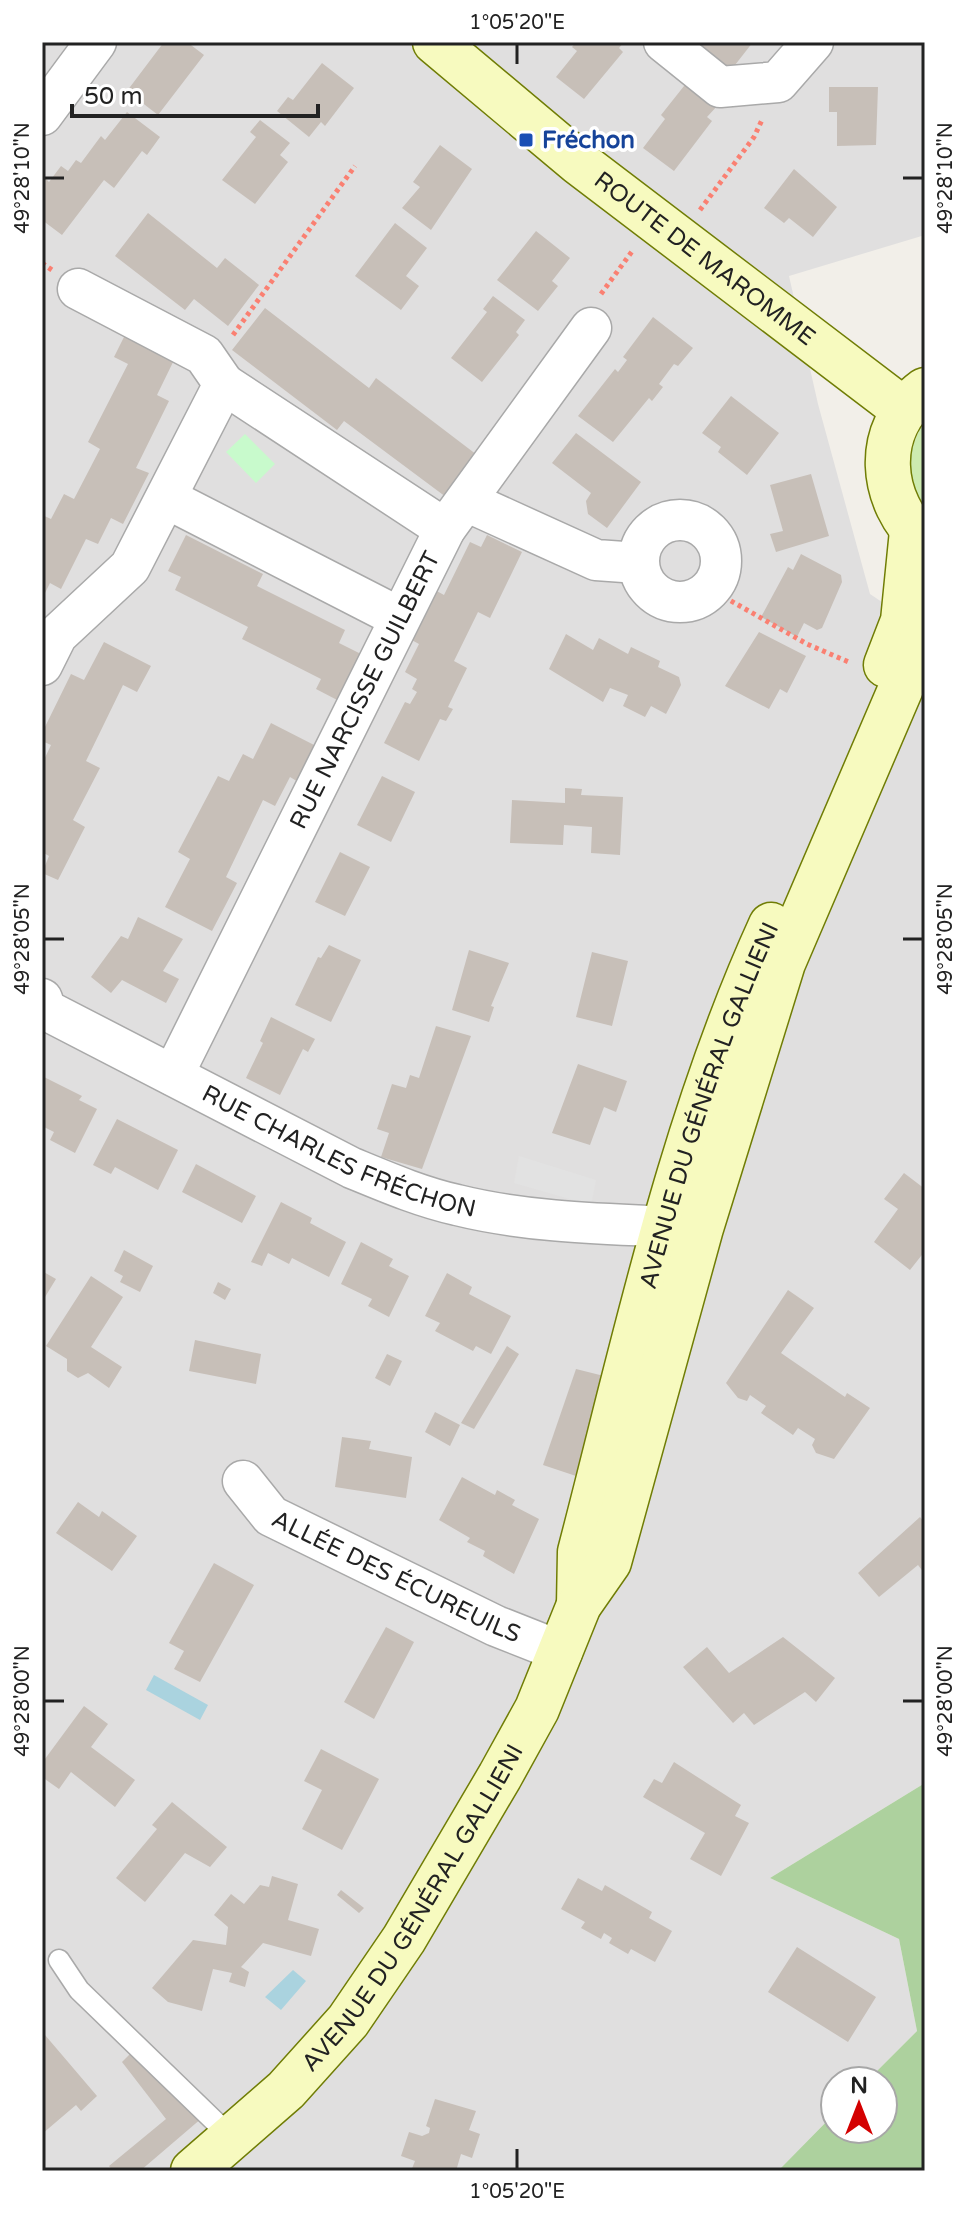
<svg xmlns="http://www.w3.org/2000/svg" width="967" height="2213" font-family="'Varela Round',sans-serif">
<rect width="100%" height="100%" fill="#f2efe9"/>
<!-- residential -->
<path fill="#e0dfdf" d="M42,42H925V235L789,276L818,404L870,594L925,631V1783L770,1878L899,1939L917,2031L867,2081H835V2113L778,2171H42Z"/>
<!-- grass -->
<path fill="#cdebb0" d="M925,420V511C902,482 907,449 925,420Z"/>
<!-- forest -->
<path fill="#add19e" d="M925,1783V2171H778L835,2113V2129H883V2081H867L917,2031L899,1939L770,1878Z"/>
<!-- park -->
<path fill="#c8facc" d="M245,434L275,464L256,483L226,452Z"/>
<!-- parking -->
<path fill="#e2e2e2" d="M519,1156L596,1180L591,1205L514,1183Z"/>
<!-- water -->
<path fill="#aad3df" d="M154,1675L208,1705L200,1720L146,1690Z
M293,1970L306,1981L281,2010L265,1997Z"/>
<!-- building -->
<path fill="#c7bfb8" d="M164,42H187L204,55L158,115L127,91Z
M576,42H624L619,48L623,52L584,99L556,77L577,51L572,47Z
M703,42H753L728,74L697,49Z
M322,63L354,88L325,126L321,122L309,137L277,111L288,97L293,100Z
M688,81L719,104L707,117L712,121L674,171L643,148L665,119L661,115Z
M829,87H878L876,145L837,146V112H829Z
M127,112L160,137L147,155L142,151L114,188L104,180L62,235L42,220V182L45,178L49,182L61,166L68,171L76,160L81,163L101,136L105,140Z
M260,120L290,143L280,155L288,162L255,204L222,180L256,137L250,132Z
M440,145L472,169L431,230L402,208L420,187L413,182Z
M794,169L837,207L813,237L789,218L784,223L764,208Z
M148,213L217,268L225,258L259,285L228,326L194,299L185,310L115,256Z
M395,223L427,248L406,276L419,286L401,310L355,276Z
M536,231L570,258L552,281L558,286L538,311L497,280Z
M493,296L525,320L516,332L519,335L482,382L451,358L487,312L483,309Z
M265,308L369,388L376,378L481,458L450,500L344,421L337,430L232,350Z
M653,317L693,348L678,366L674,364L659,384L663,387L652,401L649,398L613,442L578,416L615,369L618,372L627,360L623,357Z
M127,331L176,356L157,395L169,401L136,468L149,473L123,524L111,518L98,544L86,539L61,589L50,583L42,599V515L51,519L64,494L74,499L100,449L88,442L128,364L114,357Z
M731,396L779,433L747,475L718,452L721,447L702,433Z
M576,433L641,482L607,528L588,514L586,501L591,493L552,463Z
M811,474L829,536L776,552L770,534L783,531L770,485Z
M186,535L263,574L257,586L345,630L339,643L365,656L341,702L316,689L321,679L242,639L248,627L175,590L181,577L168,571Z
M487,535L522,552L490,618L478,612L454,661L467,668L448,707L453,709L446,721L440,719L419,761L384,743L405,702L410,704L417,692L412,689L417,679L405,672L419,644L408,638L433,589L444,595L470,542L481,547Z
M801,554L841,575L842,582L822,628L817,630L804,623L797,637L761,617L788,567L793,570Z
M759,632L806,656L787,693L780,689L769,709L725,686Z
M566,634L593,650L599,638L628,654L631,647L660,661L658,667L679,677L681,685L666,714L651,706L645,717L623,706L628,695L610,688L603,702L549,669Z
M104,642L151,666L137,692L123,685L86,761L100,768L73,820L85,827L58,880L42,873L49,856L42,852V764L51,745L42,741V733L71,674L84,680Z
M271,723L318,747L300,783L290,777L275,806L263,800L226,877L237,883L212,931L165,907L190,859L178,852L218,776L229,781L243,754L253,759Z
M382,776L415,792L391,842L357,825Z
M565,788L582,789L581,795L623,797L620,855L591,853L592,827L564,825L563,845L510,843L512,800L565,803Z
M340,852L370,867L345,916L315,902Z
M138,917L183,939L163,971L179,979L166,1003L122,980L111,993L91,977L121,936L128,939Z
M329,945L361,960L331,1022L295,1005L318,957L321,958Z
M469,950L509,963L491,1006L494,1007L489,1022L452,1010Z
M592,952L628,961L612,1026L576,1017Z
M271,1017L315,1039L308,1052L303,1049L280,1095L246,1078L263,1043L260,1041Z
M436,1026L471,1036L422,1169L381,1157L389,1133L377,1129L392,1084L406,1088L410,1075L419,1078Z
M578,1064L627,1081L616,1112L604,1107L590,1145L552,1133Z
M42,1076L82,1096L79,1100L97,1109L75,1153L50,1140L54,1132L42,1126Z
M117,1119L178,1150L158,1190L115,1167L111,1174L93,1165Z
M196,1164L256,1196L242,1223L182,1192Z
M904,1173L925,1189V1251L910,1270L874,1242L898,1209L884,1199Z
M281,1202L312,1218L310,1223L346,1242L329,1277L292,1258L289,1264L268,1253L262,1266L251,1262Z
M361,1242L393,1259L389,1266L409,1276L389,1317L368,1306L372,1299L341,1284Z
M124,1250L153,1266L140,1292L120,1282L123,1276L114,1271Z
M42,1271L56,1279L42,1302Z
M447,1273L472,1287L469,1294L511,1316L491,1354L476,1346L473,1351L435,1331L440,1323L425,1316Z
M91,1276L123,1297L91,1347L122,1367L109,1388L88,1373L78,1378L67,1371V1359L46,1346Z
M218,1282L231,1289L225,1300L213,1293Z
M788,1290L814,1308L781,1353L845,1397L847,1393L870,1408L834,1459L816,1453L812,1445L815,1439L798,1428L793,1435L761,1413L766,1406L750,1395L747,1401L738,1398L726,1383Z
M195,1340L261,1354L256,1384L189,1371Z
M507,1346L519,1354L474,1429L461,1423Z
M387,1354L402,1361L390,1386L375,1378Z
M576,1369L604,1376L579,1477L543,1465Z
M435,1412L460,1425L450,1446L425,1432Z
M342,1437L371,1441L369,1449L412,1457L406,1498L335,1487Z
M462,1477L495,1495L497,1490L515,1500L512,1505L539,1519L514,1574L483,1556L485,1551L467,1542L470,1538L439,1520Z
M78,1502L99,1517L102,1511L137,1536L112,1571L56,1533Z
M920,1517L925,1523V1574L918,1565L879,1597L858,1573Z
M214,1563L254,1585L200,1682L174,1669L184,1651L169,1643Z
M386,1627L414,1642L374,1719L344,1702Z
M783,1637L835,1678L816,1702L805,1692L754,1725L744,1713L733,1723L683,1667L707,1647L729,1673Z
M84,1706L108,1724L91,1747L135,1780L115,1807L71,1772L59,1789L42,1777V1763Z
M321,1749L379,1779L342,1850L302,1829L322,1790L304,1781Z
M674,1762L741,1805L735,1816L749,1823L721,1876L690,1859L705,1833L643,1797L654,1779L662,1783Z
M172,1802L227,1847L210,1867L185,1853L145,1902L116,1878L157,1829L152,1825Z
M272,1876L298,1884L288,1920L319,1929L311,1956L263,1943L241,1967L249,1972L245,1987L229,1982L232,1973L213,1969L202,2011L168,2002L152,1988L193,1940L226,1945L228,1927L214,1915L231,1894L244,1904L260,1885L269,1887Z
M578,1878L602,1891L605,1885L652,1912L649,1918L672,1931L655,1962L631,1949L628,1954L609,1943L612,1938L604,1933L601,1939L581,1928L585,1922L561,1909Z
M341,1890L364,1908L359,1913L337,1895Z
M797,1947L876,1997L848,2042L768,1992Z
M45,2035L97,2096L81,2111L76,2105L42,2134V2038Z
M130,2054L202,2118L140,2171H113L109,2166L166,2119L122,2062Z
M435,2099L476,2111L469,2130L480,2134L472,2158L461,2154L456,2171L436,2168L435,2171H411L415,2161L401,2156L409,2132L422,2136L429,2133L430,2128L426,2126Z"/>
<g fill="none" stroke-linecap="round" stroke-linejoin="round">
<!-- lane casing -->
<g stroke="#a9a9a9" stroke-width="23">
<path id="lane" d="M59,1960L79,1990L232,2138"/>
</g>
<!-- street casing -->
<g stroke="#a9a9a9" stroke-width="43">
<g id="street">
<path d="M664,42L720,87L778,82L813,42"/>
<path d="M42,115L96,42"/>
<path d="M224,384L445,529"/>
<path d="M168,499L400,618"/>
<path d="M466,501L596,560L638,563"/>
<circle cx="680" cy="561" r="41"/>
<path d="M42,665L57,635L130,567L224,384L204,355L78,289"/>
<path id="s1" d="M42,999L46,1010L352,1168C386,1182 421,1197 457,1205C534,1224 616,1224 696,1228"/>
<path id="s2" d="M173,1075L445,529L591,328"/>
<path id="s3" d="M243,1481L271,1516L496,1626L562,1652"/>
</g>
</g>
<!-- secondary casing -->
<g stroke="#707d05" stroke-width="47">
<g id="secondary">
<path id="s4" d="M435,42L578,162L904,410"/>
<path d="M925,390C872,429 879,502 925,542"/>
<path d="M886,665L903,621L912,531"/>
<path id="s5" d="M579,1605L580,1552C635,1341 680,1124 771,925"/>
<path id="s6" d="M193,2171L286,2090L348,2021L404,1939L500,1776L537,1709L579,1605L609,1562L701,1228L783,963L925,632"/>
</g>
</g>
<!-- path -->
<path stroke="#fa8072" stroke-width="5" stroke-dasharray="4 4" stroke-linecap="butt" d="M700,210L754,137L762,120
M42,263L52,270
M601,294L633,250
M233,335L355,166
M710,589L807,644L851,663"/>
<!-- lane -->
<use href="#lane" stroke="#fff" stroke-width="20"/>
<!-- street -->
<use href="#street" stroke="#fff" stroke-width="40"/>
<!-- secondary -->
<use href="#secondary" stroke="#f7fabf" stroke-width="44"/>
</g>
<!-- ticks -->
<path fill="none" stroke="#222" stroke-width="3" d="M517,44V64M44,178H64M903,178H923M44,939H64M903,939H923M44,1701H64M903,1701H923M517,2149V2169"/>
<!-- markers -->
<rect fill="#1a4fb4" stroke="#fff" stroke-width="3" x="518" y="132" width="16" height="16" rx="4"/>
<g text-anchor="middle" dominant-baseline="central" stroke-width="7" stroke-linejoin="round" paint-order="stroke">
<!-- transit labels -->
<g font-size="24" font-weight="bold" fill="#164399" stroke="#fff" text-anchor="start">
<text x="542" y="140">Fréchon</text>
</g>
<!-- street labels -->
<g font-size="24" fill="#222" stroke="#fff">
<text stroke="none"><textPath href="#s4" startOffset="346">ROUTE DE MAROMME</textPath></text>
<text stroke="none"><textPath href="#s2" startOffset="430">RUE NARCISSE GUILBERT</textPath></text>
<text stroke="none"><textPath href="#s5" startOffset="518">AVENUE DU GÉNÉRAL GALLIENI</textPath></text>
<text stroke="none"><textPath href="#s1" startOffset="338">RUE CHARLES FRÉCHON</textPath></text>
<text stroke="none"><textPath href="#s3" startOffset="184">ALLÉE DES ÉCUREUILS</textPath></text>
<text stroke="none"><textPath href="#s6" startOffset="346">AVENUE DU GÉNÉRAL GALLIENI</textPath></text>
</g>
</g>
<!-- border -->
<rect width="967" height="2213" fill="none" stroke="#ffffff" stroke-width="88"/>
<!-- north arrow -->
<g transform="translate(859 2105)"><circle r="38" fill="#ffffff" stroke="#a7a7a7" stroke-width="2"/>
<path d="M0-6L14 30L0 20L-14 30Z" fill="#d40000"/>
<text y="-12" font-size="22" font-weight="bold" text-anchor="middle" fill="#222222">N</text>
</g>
<!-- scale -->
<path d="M72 104v12h246v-12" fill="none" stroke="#222222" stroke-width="4"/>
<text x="84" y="104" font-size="24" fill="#222222" stroke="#ffffff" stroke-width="6" paint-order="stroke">50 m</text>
<rect x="44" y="44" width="879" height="2125" fill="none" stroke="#222" stroke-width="3"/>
<g font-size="20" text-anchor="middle" fill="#222">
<text x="517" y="29">1°05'20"E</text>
<text transform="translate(22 178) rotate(-90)" y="7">49°28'10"N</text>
<text transform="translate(945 178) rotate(-90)" y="7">49°28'10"N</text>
<text transform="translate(22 939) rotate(-90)" y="7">49°28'05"N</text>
<text transform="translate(945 939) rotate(-90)" y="7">49°28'05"N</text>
<text transform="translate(22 1701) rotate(-90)" y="7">49°28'00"N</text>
<text transform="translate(945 1701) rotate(-90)" y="7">49°28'00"N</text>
<text x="517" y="2198">1°05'20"E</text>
</g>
</svg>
